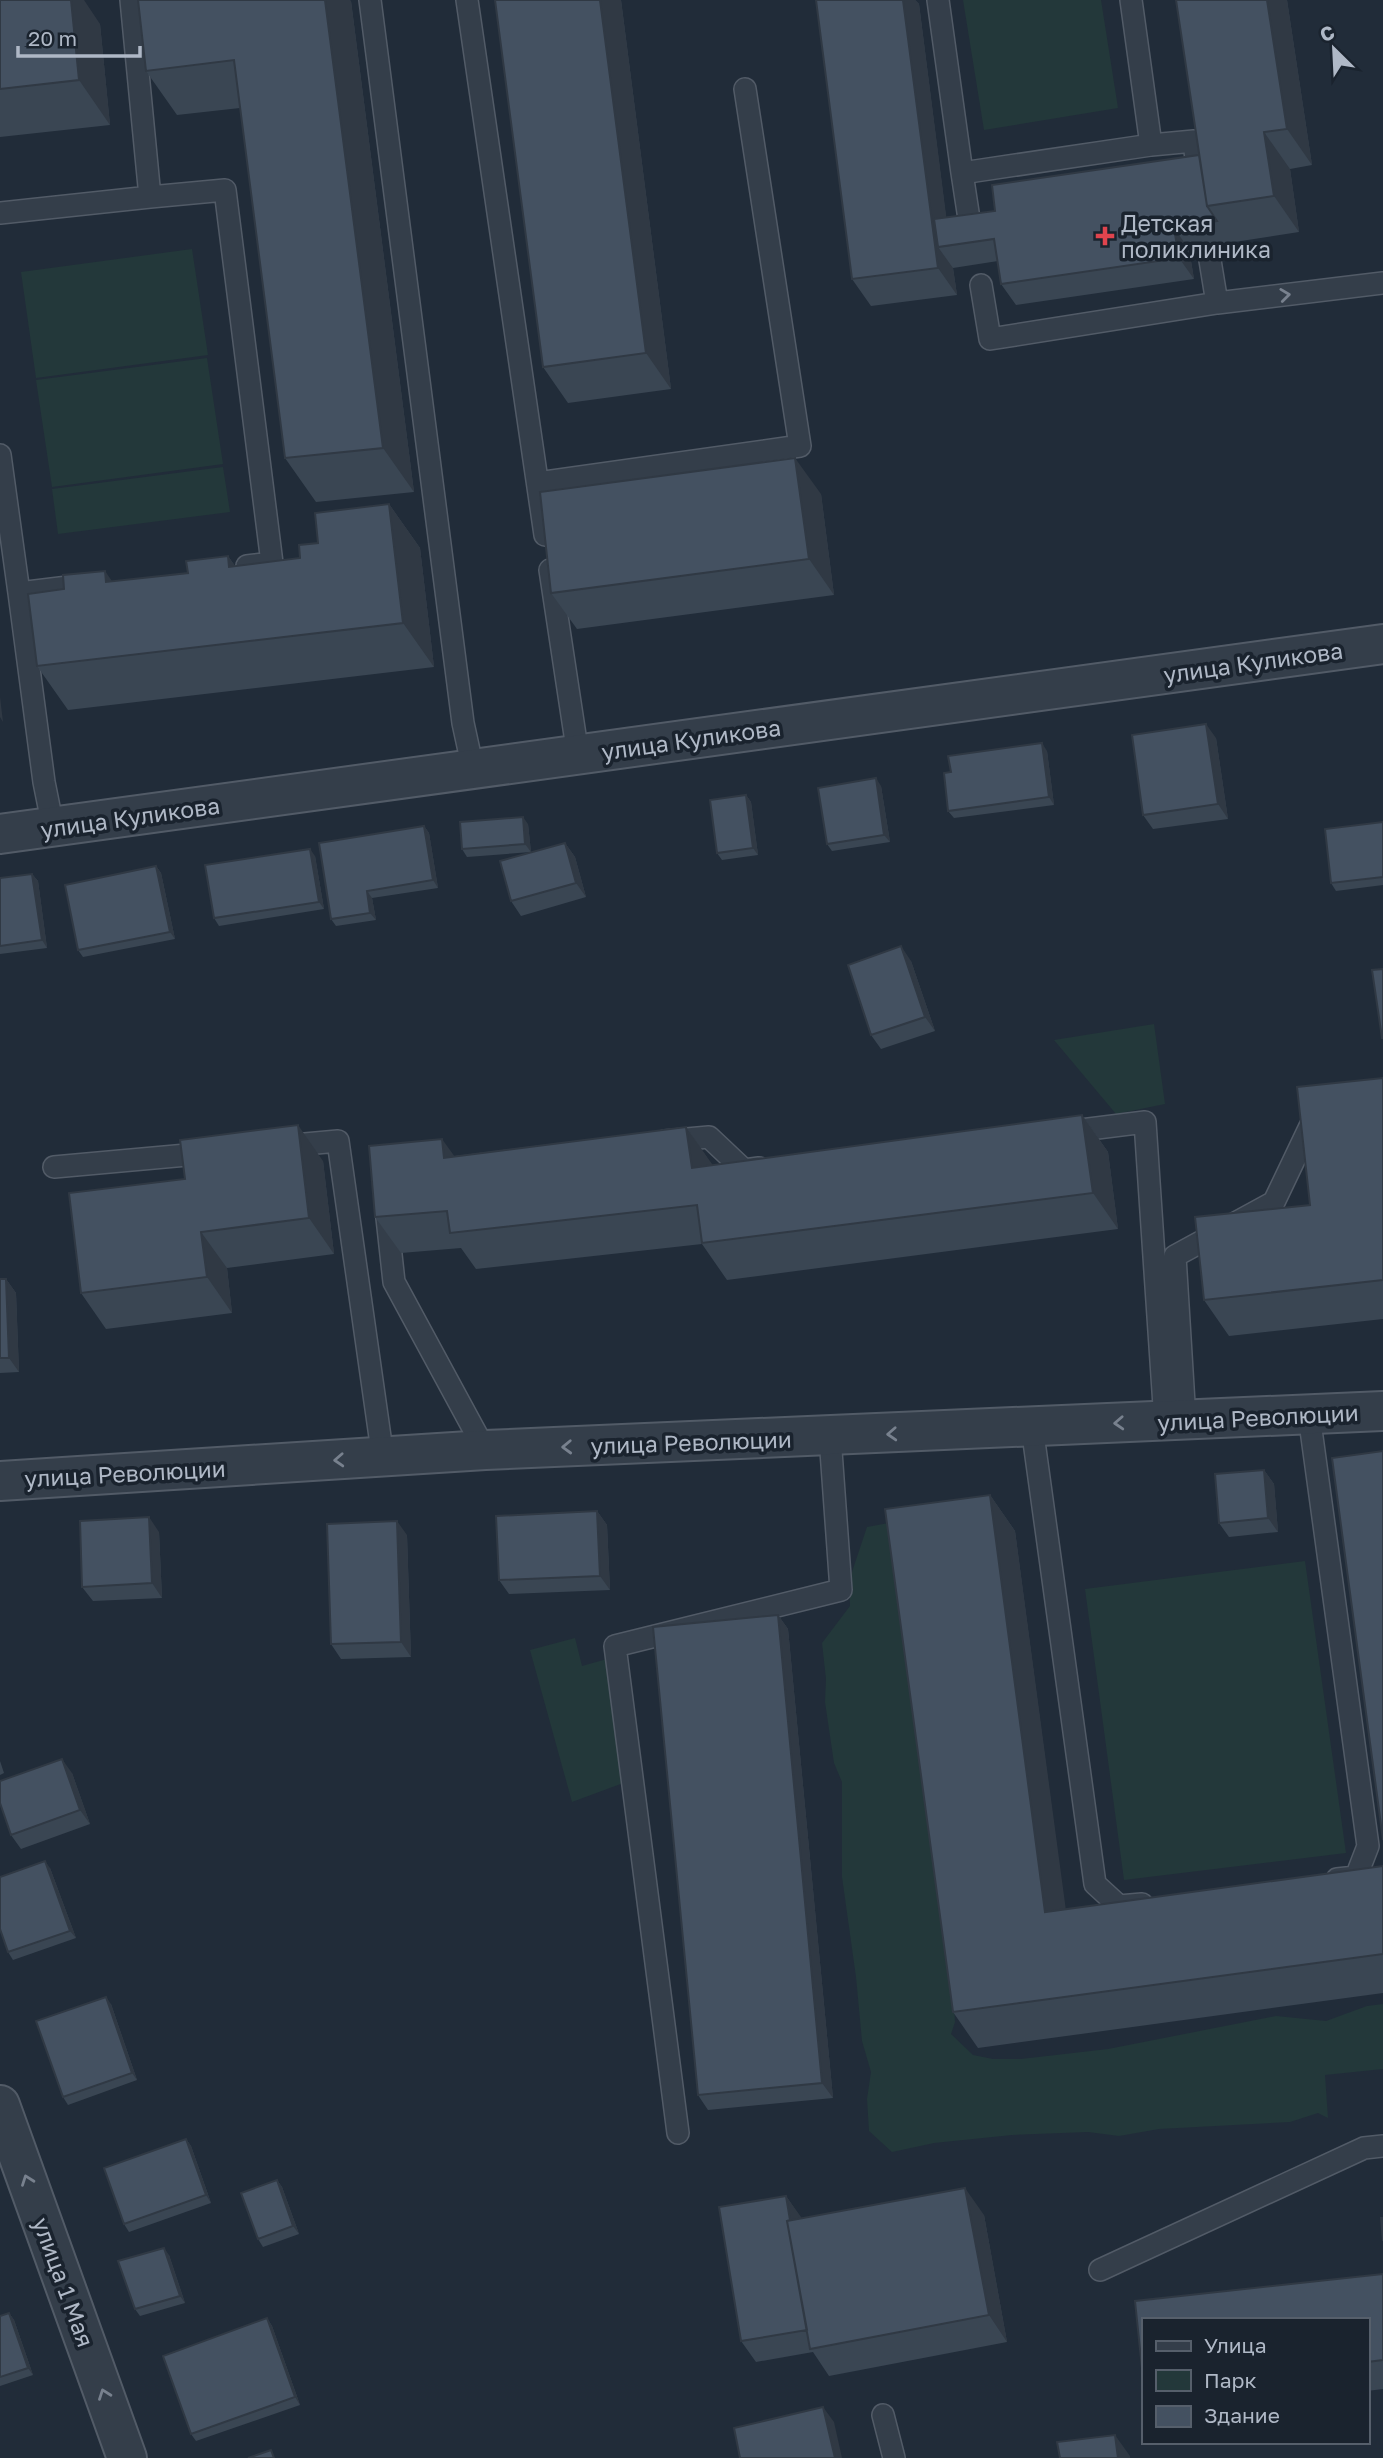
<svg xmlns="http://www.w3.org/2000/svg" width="1383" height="2458" font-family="'Golos Text',sans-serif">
<rect width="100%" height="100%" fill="#212c39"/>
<!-- green -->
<path fill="#23383a" d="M963,0H1101L1118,108L984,130Z
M192,249L208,355L36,378L21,272Z
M207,358L223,464L52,487L36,380Z
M223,467L230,512L58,534L52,489Z
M1154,1024L1165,1104L1116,1114L1054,1040Z
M894,1522L952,1971L955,2022L951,2034L973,2055L993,2059H1021L1108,2049L1276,2016L1326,2021L1367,2006L1383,2004V2069L1325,2075L1328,2118L1318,2113L1290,2122L1159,2129L1119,2136L1088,2132L1012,2135L934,2143L892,2152L869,2131L867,2099L871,2072L862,2041L856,1977L842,1877V1782L834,1763L825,1702L826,1679L822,1643L850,1606L849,1581L867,1527Z
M1305,1561L1346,1853L1124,1880L1085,1589Z
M575,1638L582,1666L607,1659L626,1782L572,1802L530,1650Z"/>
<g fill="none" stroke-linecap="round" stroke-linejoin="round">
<!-- service casing -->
<g stroke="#525b67" stroke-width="24">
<path id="service" d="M370,0L463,723L473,769
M467,0L545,535
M938,0L962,173
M1131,0L1151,145
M150,197L225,190L272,563L247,566
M0,213L150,197L131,0
M971,232L962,173L1151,145L1194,141L1198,178
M1207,242L1217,303
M981,285L990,339L1217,303L1383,283
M0,455L19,593L93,584
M538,483L800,446L745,89
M550,570L578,755
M19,593L44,782L53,827
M1065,1132L1145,1122L1165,1421
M665,1141L709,1137L744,1170L759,1168
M283,1146L338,1141L383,1458
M54,1167L209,1153
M386,1209L394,1282L485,1450
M1309,1415L1368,1846L1356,1877L1337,1879
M1185,1420L1175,1256L1274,1202L1315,1116
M1032,1427L1095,1884L1119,1906L1142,1904
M678,2133L615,1646L841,1590L830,1437
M1100,2270L1364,2148L1383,2146
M883,2415L894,2458"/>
</g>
<!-- minor casing -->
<g stroke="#525b67" stroke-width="42">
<path id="minor" d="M0,834L1383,644
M0,1481L485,1450L1383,1411
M0,2105L127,2458"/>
</g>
<!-- service -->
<use href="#service" stroke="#343e4a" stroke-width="21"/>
<!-- minor -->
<use href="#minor" stroke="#343e4a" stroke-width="38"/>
</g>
<!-- wall -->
<path fill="#3a4653" d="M0,0L100,24L110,125L0,137Z
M138,0H349L351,1L414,492L316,502L285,458L240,108L177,115L146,71Z
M495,0H621L671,389L568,403L543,367Z
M816,0H915L919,4L946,217L995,211L1199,155L1176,0H1287L1312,165L1290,169L1299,232L1189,249L1194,279L1016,305L1001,284L998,261L953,268L957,295L871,306L852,279Z
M821,494L834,595L577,629L551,593Z
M389,504L420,548L434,667L68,710L37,666L64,589L112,582L188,573L228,556L235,566L300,558L318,543Z
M1216,738L1228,819L1153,829L1143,815Z
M1047,751L1054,805L954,818L948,811Z
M881,786L890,842L832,851L827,844Z
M746,795L751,802L758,855L722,860L717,853Z
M1383,822V885L1336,891L1331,883Z
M528,824L531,852L467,857L462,849Z
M424,826L429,833L438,888L372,898L376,920L336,926L331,919Z
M565,843L575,857L586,897L521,916L511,901Z
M315,856L324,909L219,926L214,918Z
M156,866L161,873L175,939L83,957L78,950Z
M32,874L38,881L47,948L0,954V878Z
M911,961L935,1031L881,1049L871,1035Z
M1383,1078V1319L1229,1336L1204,1300L1310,1205Z
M1082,1115L1108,1152L1118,1229L727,1280L702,1244L476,1269L461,1248L401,1253L375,1217L455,1156L686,1127L712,1165Z
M323,1161L334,1254L227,1268L232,1313L106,1329L81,1293L185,1179Z
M0,1279H6L16,1293L19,1372L0,1373Z
M1264,1470L1274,1484L1278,1532L1229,1537L1219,1523Z
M990,1495L1015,1531L1065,1909L1383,1866V1993L978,2048L953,2012Z
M597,1511L607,1525L610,1590L509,1594L499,1580Z
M159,1532L162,1598L93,1601L82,1587Z
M407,1535L411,1657L341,1659L331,1644Z
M778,1615L788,1629L833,2098L708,2110L698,2095Z
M0,1761L4,1773L0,1775Z
M72,1773L90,1824L21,1849L11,1835Z
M50,1868L76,1938L13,1960L8,1952Z
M111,2004L137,2080L68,2105L63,2097Z
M186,2139L191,2146L211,2203L129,2232L124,2224Z
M277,2180L282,2187L299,2234L263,2247L258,2239Z
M786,2196L801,2218L984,2215L1007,2342L829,2376L813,2352L756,2362L741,2341Z
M169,2255L185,2303L140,2316L135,2309Z
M1383,2274V2389L1367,2391V2320Z
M9,2313L14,2320L33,2375L0,2386V2316Z
M267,2318L272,2326L300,2405L196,2441L191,2434Z"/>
<!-- shaded-wall -->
<path fill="#303944" d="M71,0H84L100,24L110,125L79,80Z
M325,0H349L351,1L414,492L383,448Z
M600,0H621L671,389L646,353Z
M903,0H915L919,4L950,246L938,247L953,268L957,295L938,268Z
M1267,0H1287L1312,165L1287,129Z
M1264,132L1290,169L1299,232L1274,196Z
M1174,228L1189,249L1194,279L1179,258Z
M795,458L821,494L834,595L809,559Z
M389,504L420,548L434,667L403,623Z
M228,556L259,600L229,567Z
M105,571L136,616L106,582Z
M0,697L3,722L0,717Z
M1206,724L1216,738L1228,819L1218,804Z
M1042,743L1047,751L1054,805L1049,797Z
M876,778L881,786L890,842L884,835Z
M746,795L751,802L758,855L753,848Z
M523,817L528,824L531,852L525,844Z
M424,826L429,833L438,888L433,880Z
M565,843L575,857L586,897L576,883Z
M310,849L315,856L324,909L319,902Z
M156,866L161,873L175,939L170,932Z
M32,874L38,881L47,948L42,940Z
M367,891L372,898L376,920L370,913Z
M901,946L911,961L935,1031L925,1017Z
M1082,1115L1108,1152L1118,1229L1093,1193Z
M298,1125L323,1161L334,1254L309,1218Z
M686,1127L712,1164L717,1204L692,1168Z
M442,1139L468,1175L444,1158Z
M201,1232L227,1268L232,1313L207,1277Z
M6,1279L16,1293L19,1372L9,1358Z
M1264,1470L1274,1484L1278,1532L1268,1518Z
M990,1495L1015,1531L1071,1948L1045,1912Z
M597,1511L607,1525L610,1590L600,1576Z
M149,1517L159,1532L162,1598L152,1583Z
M397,1521L407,1535L411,1657L401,1642Z
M778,1615L788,1629L833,2098L822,2083Z
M62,1759L72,1773L90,1824L80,1810Z
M45,1861L50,1868L76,1938L70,1931Z
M106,1997L111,2004L137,2080L132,2073Z
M186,2139L191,2146L211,2203L206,2195Z
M277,2180L282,2187L299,2234L293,2226Z
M965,2188L984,2215L1007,2342L989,2315Z
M786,2196L801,2217L822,2347L808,2330Z
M164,2248L169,2255L185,2303L180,2296Z
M9,2313L14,2320L33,2375L28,2368Z
M267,2318L272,2326L300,2405L295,2397Z
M823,2407L834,2422L842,2458H835Z
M1115,2435L1130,2456V2458H1118Z"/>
<!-- building -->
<path fill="#445161" stroke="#303944" stroke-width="2" d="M0,0H71L79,80L0,89Z
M138,0H325L383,448L285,458L234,60L146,71Z
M495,0H600L646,353L543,367Z
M816,0H903L938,268L852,279Z
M1176,0H1267L1287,129L1264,132L1274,196L1207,206Z
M1199,155L1207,206L1217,221L1174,228L1179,258L1001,284L994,239L938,247L934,219L995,211L992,185Z
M795,458L809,559L551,593L540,492Z
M389,504L403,623L37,666L28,594L64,589L63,575L105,571L106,582L188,573L186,561L228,556L229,567L300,558L299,545L318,543L315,513Z
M1206,724L1218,804L1143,815L1132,735Z
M1042,743L1049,797L948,811L944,773L951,772L948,756Z
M876,778L884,835L827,844L818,788Z
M746,795L753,848L717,853L710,800Z
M523,817L525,844L462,849L460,822Z
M1383,822V877L1331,883L1325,829Z
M424,826L433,880L367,891L370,913L331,919L319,843Z
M565,843L576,883L511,901L500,861Z
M310,849L319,902L214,918L205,865Z
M156,866L170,932L78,950L65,885Z
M32,874L42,940L0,946V878Z
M901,946L925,1017L871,1035L848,965Z
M1383,969V1038H1382L1372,970Z
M1383,1078V1280L1204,1300L1195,1217L1310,1205L1297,1087Z
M1082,1115L1093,1193L702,1243L697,1205L450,1233L447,1211L375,1217L369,1146L442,1139L444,1158L686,1127L692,1168Z
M298,1125L309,1218L201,1232L207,1277L81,1293L69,1193L185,1179L180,1140Z
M0,1279H6L9,1358H0Z
M1383,1451V1840L1332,1458Z
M1264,1470L1268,1518L1219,1523L1215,1474Z
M990,1495L1045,1912L1383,1866V1954L953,2012L885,1509Z
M597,1511L600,1576L499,1580L496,1516Z
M149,1517L152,1583L82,1587L80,1521Z
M397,1521L401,1642L331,1644L327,1524Z
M778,1615L822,2083L698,2095L653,1627Z
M62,1759L80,1810L11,1835L0,1803V1781Z
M45,1861L70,1931L8,1952L0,1929V1877Z
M106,1997L132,2073L63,2097L36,2021Z
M186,2139L206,2195L124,2224L104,2168Z
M277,2180L293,2226L258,2239L241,2193Z
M965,2188L989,2315L810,2349L787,2221Z
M786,2196L790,2220L787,2221L807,2330L741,2341L719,2207Z
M1381,2218H1383V2241Z
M164,2248L180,2296L135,2309L118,2261Z
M1383,2274V2360L1367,2362V2320H1143V2378L1135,2301Z
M9,2313L28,2368L0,2377V2316Z
M267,2318L295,2397L191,2434L163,2356Z
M823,2407L835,2458H740L734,2428Z
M1115,2435L1118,2458H1060L1057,2442Z
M271,2450L274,2458H248Z"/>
<!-- one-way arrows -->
<defs><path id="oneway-chevron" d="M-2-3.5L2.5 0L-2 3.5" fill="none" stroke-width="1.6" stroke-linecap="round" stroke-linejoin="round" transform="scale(1.75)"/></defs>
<g stroke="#78818e">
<use href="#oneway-chevron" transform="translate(1285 295) rotate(-7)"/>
<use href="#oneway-chevron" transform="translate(1119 1423) rotate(177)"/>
<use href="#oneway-chevron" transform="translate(892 1434) rotate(177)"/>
<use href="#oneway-chevron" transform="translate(567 1447) rotate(178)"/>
<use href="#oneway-chevron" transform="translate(339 1460) rotate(177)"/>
<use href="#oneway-chevron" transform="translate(27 2180) rotate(-110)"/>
<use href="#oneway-chevron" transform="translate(104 2394) rotate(-110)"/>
</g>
<!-- markers -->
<path fill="#e0444e" stroke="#1a232e" stroke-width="2.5" d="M1101.5 225.5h7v7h7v7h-7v7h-7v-7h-7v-7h7z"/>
<g text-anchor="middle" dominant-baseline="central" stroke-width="7" stroke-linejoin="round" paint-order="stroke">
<!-- poi labels -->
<g font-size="23" fill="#afb8c6" stroke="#1a232e" text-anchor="start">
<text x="1121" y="223">Детская<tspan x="1121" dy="26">поликлиника</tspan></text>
</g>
<!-- street labels -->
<g font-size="23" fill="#afb8c6" stroke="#1a232e">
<text transform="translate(1253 662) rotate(-8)">улица Куликова</text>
<text transform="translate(691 739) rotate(-8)">улица Куликова</text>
<text transform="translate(130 817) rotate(-8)">улица Куликова</text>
<text transform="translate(1258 1417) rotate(-3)">улица Революции</text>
<text transform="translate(691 1442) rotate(-2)">улица Революции</text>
<text transform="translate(125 1473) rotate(-3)">улица Революции</text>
<text transform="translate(64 2282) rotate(70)">улица 1 Мая</text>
</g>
</g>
<!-- legend -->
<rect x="1142" y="2318" width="228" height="126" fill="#1a232e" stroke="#565f6b" stroke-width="2"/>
<rect x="1156" y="2341" width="35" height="10" fill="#343e4a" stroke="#565f6b" stroke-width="2"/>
<text x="1204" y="2353" font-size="21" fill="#afb8c6">Улица</text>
<rect x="1156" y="2370" width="35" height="21" fill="#23383a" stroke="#565f6b" stroke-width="2"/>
<text x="1204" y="2388" font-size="21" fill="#afb8c6">Парк</text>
<rect x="1156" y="2406" width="35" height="21" fill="#445161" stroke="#565f6b" stroke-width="2"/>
<text x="1204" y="2423" font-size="21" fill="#afb8c6">Здание</text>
<!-- north arrow -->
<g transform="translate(1334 49) rotate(336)" stroke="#1a232e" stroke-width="5" paint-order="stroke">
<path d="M0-5L12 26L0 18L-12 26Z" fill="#afb8c6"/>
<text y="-10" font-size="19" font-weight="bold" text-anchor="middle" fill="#afb8c6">С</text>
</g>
<!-- scale -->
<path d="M18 46v10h122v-10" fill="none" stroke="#afb8c6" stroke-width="3.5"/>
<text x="28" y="46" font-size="21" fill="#afb8c6" stroke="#1a232e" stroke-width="5" paint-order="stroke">20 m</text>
</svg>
